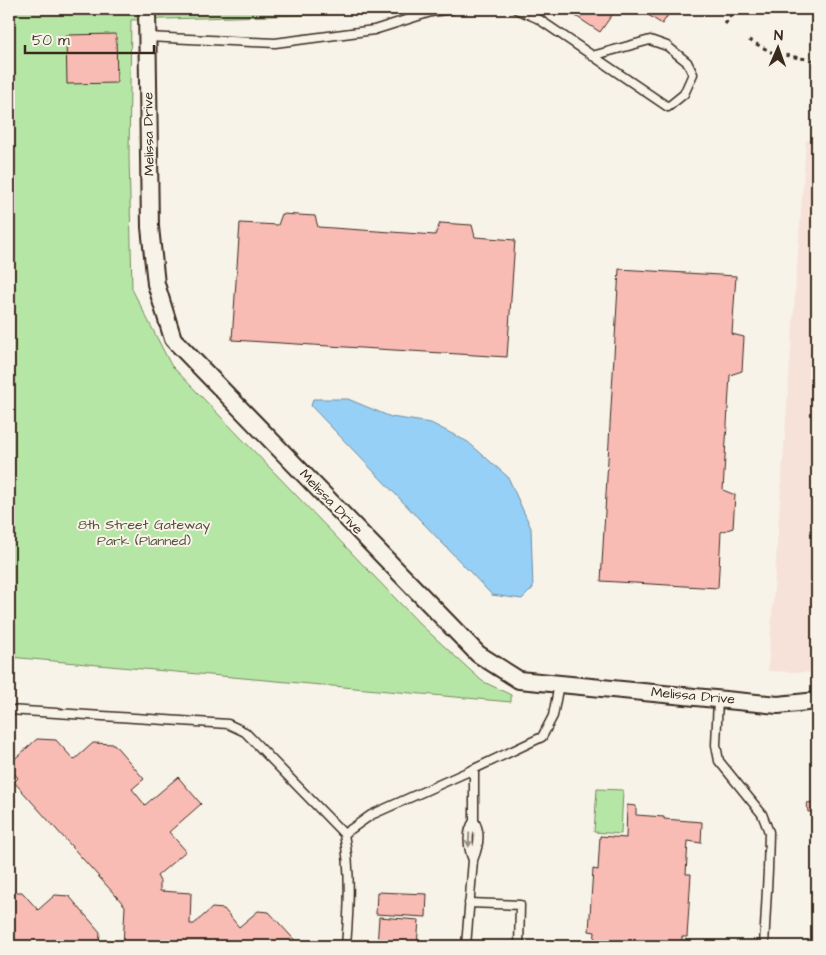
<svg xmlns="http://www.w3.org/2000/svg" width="826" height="955" font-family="'Architects Daughter',sans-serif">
<rect width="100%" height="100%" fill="#f7f3e8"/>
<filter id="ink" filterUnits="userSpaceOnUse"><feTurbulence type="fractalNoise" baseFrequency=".02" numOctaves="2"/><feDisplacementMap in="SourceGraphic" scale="10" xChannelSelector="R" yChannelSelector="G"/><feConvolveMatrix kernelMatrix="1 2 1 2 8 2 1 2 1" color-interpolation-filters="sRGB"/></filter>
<g filter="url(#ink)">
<!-- built -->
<path fill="#f7e2d9" d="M806,140H817V673L768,671Z"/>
<!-- green -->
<path fill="#b6e6a5" stroke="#788862" d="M9,9H358L337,14L131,20L129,155L132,289L171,365L420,624L482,681L511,695V702L9,657Z
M597,789L623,790L621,834L594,832Z"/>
<!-- water -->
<path fill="#96d0f6" stroke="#728ea0" d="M313,399H348L391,417L431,423L468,442L508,477L531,528L533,588L522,599L492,595L311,406Z"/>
<!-- building -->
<path fill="#f8bcb5" stroke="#3b2a1e" d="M565,9H616L600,32Z
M639,9H672L662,24Z
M116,34L117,83L67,84L66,35Z
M282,214L315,216L318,227L435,235L440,223L472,225L475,237L515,240L507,357L232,340L240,223L278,225Z
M619,269L736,276L732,334L744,337L742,371L730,375L723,490L735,495L733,528L721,532L718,588L601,581Z
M37,739L56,740L74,760L93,743L114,744L144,779L132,789L145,805L178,777L201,804L169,832L186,851L157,876L160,881V891L191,893L190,924H194L212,908L224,909L239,927L258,911L269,912L300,946H123L125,906L14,782L18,778L9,767V764Z
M813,776H817V822L816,811L808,812L807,803L815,802Z
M627,805L636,806V815L664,817V819L702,822L701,843L688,841L686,874H691L687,937H682V946H594L595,932L589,931L593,869L598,870L600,836L626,838Z
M9,892H22L38,910L55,895L69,896L100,932L99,945L9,946Z
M377,892L427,894L426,917L376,914Z
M379,917L419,920L417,946H377Z"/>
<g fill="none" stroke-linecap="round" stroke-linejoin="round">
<!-- service casing -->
<g stroke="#3b2a1e" stroke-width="11">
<path id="service" d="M516,9L537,18L668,107L684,94L693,74L687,62L667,46L650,40L592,56
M147,37L275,43L374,30L431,12L452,9
M718,699L716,745L719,761L762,814L769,832L768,870L764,946
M9,710L228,724L245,732L344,834
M473,860C468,848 466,832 474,821
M469,903L520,905L519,946
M346,946C349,909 351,871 344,834L371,815L474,769
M466,946L473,860C478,848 482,833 474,821V769L542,737L553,716L559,684"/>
</g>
<!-- minor casing -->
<g stroke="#3b2a1e" stroke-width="20">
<path id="minor" d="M147,9L150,227L156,284L173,339L478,654L519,680L778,705L817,701"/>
</g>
<!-- path -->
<path stroke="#3b2a1e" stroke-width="3" stroke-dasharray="4 4" stroke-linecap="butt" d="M725,24L736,9
M749,40L773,53L817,61"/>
<!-- service -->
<use href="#service" stroke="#f7f3e8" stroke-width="8"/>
<!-- minor -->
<use href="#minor" stroke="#f7f3e8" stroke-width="16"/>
</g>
<!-- one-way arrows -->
<defs><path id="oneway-solid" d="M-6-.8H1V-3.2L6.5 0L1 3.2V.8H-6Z" transform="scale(1.25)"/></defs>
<use fill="#998e83" href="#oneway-solid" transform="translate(469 840) rotate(92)"/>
</g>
<g text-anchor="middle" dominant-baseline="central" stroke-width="4" stroke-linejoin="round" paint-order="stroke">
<!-- street labels -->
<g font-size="14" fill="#3b2a1e" stroke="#f7f3e8">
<text transform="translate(149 134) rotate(-91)">Melissa Drive</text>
<text transform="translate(331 502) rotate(46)">Melissa Drive</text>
<text transform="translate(693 696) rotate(5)">Melissa Drive</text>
</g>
<!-- park labels -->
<g font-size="14" fill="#545039" stroke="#f7f3e8">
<text x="144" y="525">8th Street Gateway<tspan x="144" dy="16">Park (Planned)</tspan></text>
</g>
</g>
<!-- margin -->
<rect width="826" height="955" fill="none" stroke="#f7f3e8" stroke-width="30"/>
<rect x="15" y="15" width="796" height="925" fill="none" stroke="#3b2a1e" stroke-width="2" filter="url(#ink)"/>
<!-- north arrow -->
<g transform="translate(778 48) rotate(2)" stroke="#f7f3e8" stroke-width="4" paint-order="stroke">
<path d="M0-4L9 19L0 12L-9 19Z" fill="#3b2a1e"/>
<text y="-8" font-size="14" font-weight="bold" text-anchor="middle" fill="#3b2a1e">N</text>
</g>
<!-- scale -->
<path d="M25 45v8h129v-8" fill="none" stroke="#3b2a1e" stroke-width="2.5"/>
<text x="32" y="45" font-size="15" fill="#3b2a1e" stroke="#f7f3e8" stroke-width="4" paint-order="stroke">50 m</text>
</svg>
